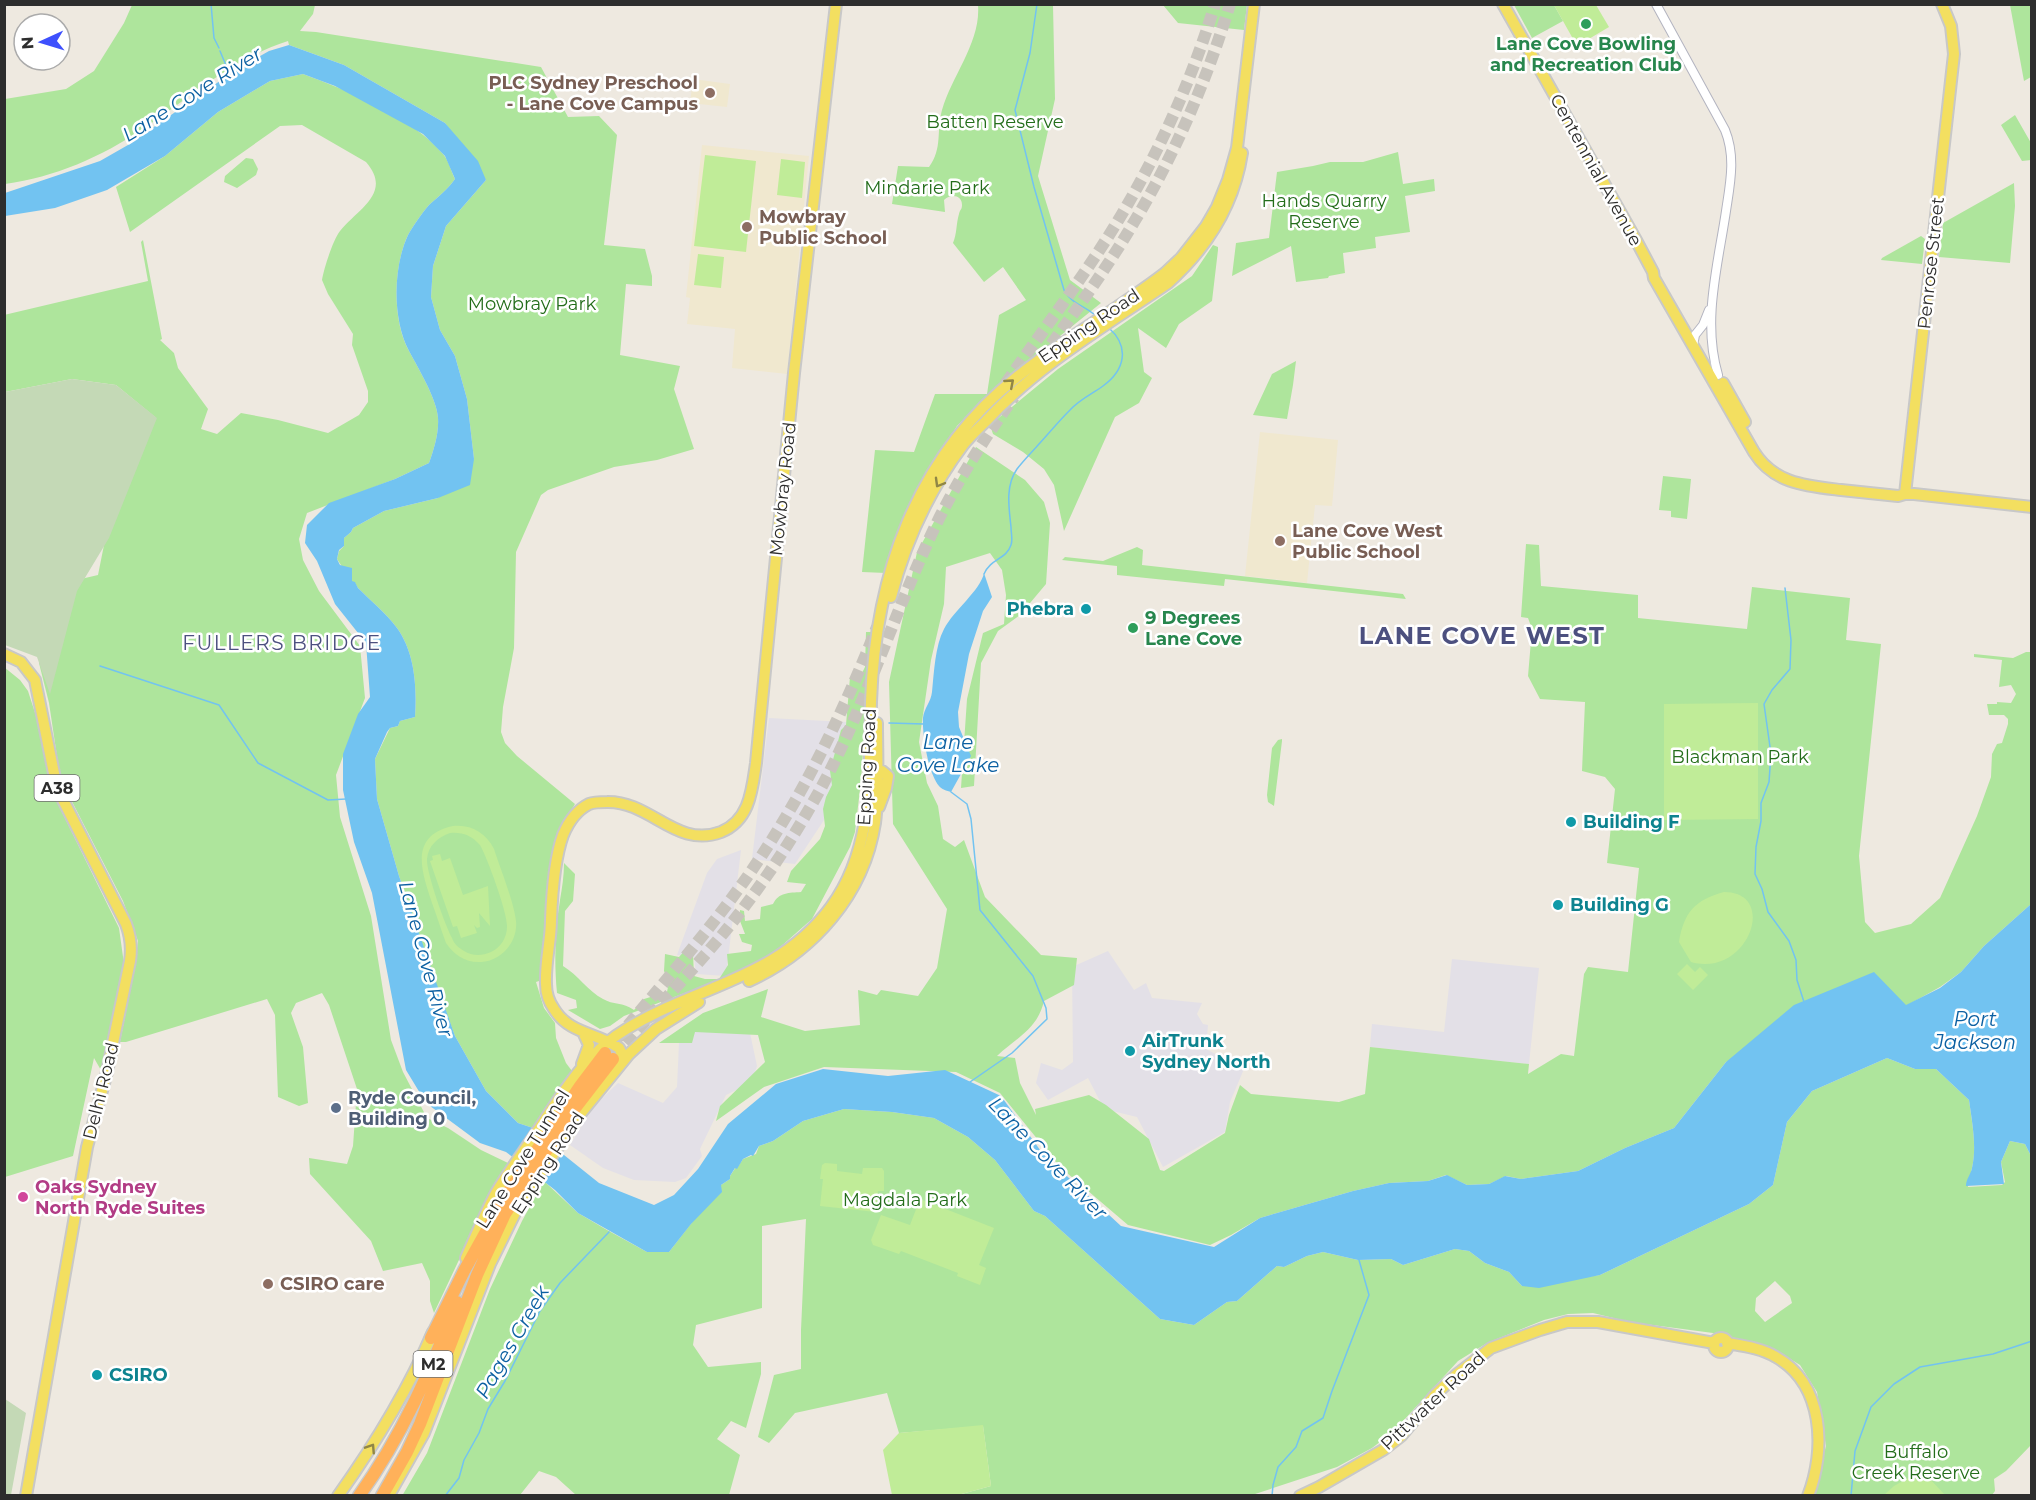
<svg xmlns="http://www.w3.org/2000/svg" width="2036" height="1500" font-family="Montserrat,sans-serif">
<rect width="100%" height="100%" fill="#eee9e0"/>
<!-- industrial -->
<path fill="#e3e0e7" d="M769,718L846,722L824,820L795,864L752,859Z
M741,850L726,976L696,974L694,957L677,955L707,873L717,859Z
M1108,951L1134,990L1146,983L1152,998L1202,1003L1197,1014L1203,1024L1208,1025L1206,1049L1244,1069L1230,1102L1225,1132L1163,1167L1137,1117L1104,1109L1088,1078L1048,1100L1036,1083L1041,1063L1062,1070L1073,1062L1072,967Z
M1452,959L1539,968L1529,1064L1370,1047L1372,1024L1444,1032Z
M693,1031L750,1033L757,1066L755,1072L745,1086L726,1095L700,1149L702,1156L686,1178L675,1182L634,1180L603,1168L570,1145L593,1107L618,1083L663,1103L677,1087L679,1043Z"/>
<!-- education -->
<path fill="#f0e8cf" d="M693,79L730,84L727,107L690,103Z
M702,145L809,156L787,374L732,368L735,329L687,324L690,298L686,297Z
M1260,432L1338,440L1332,506L1315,505L1307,583L1245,576Z"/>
<!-- green -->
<path fill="#aee59c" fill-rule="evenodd" d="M132,5H315L313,14L300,31L316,32L541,67L568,117L599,116L617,135L604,245L645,249L652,276V286L626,284L620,355L680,366L674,389L694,449L657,460L614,467L548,490L541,495L516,552L514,648L503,707L501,732L505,743L517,756L575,804L560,829L542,980L536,982L544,1008L555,1023L556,1038L566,1063L572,1071L534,1131L533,1128L518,1123L486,1091L455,1036L426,957L399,876L377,799L375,759L390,728L398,726L400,721L415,717C417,687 415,653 397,628C386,613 371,601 358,588L355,583L352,582L337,559L339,551L344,546V538L351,532L353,528L384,511L438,498L474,459L467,399L455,356L440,330L431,297L433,266L446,226L486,180L445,123L344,65L289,45L288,41C234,58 189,98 143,129C101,157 55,177 5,184V99L66,89L94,71L124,23Z
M978,5H1053L1055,99L1038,176L1070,280L1101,303L987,395L957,426L918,488L886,573L862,572L875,450L914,452L935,394H987L999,315L1026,300L1003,267L984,282L953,243C957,234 956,224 959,214C960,209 962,210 962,205C962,194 950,194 944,200L945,212L892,204L898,166L929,167C943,148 936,131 942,110C952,75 981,42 978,5Z
M1163,5H1247L1244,30L1178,23Z
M1514,5H1554L1563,21L1532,38Z
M2010,5H2031V77L2024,81Z
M303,74C347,90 412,117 443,154C449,161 451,171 455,179C447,190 439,196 429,205C422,213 413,226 408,235C393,267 392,320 409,351C418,368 437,399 438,418C439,433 434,449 429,463L395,479L307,513L299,539L303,560L319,591L360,646L365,698L336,775L340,817L371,916L391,1040L403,1072L427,1118L448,1128L481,1150L508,1163L482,1211L434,1313L430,1301V1281L422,1263L383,1271L371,1241L310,1174L309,1158L347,1164L353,1146L357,1089L329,1005L322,993L296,1003L291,1013L303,1047L308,1103L299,1106L278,1097L275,1015L267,999L126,1042H120L135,965L138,941L123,901L63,784L58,763L49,703L39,663L58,599L68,582L98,575L109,520L155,417L116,385L72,379L5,392L4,315L148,281L141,242L143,240L162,339L160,340L174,353L178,368L208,409L201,429L217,434L241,413L278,420L328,433L359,415L368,402V391L352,345L353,334L328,294L322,280C324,268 333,240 340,231C358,209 393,193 366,162L302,125L280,126L130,232L116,187L165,156L218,112L270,81Z
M2015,115L2031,143V160L2022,161L2001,125Z
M1398,152L1403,184L1434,179L1435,191L1405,196L1410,232L1375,237L1376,248L1343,253L1345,273L1329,276L1328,278L1296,282L1291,246L1232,276L1236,243L1269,238L1277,172L1313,166L1330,162H1363Z
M246,158L253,159L258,169L256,175L237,188L224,182L225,176Z
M2014,183L2015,206L2010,263L1939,257L1943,223Z
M1921,236L1925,239L1922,264L1881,260L1882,258Z
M1213,245L1218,247V250L1212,301L1179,324L1166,348L1138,328L1144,372L1152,378L1139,403L1115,417L1064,531L1054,485L1044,469L1023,452L993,434L990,425L1058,369L1192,276Z
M1296,361L1293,385L1287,419L1253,415L1272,374Z
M976,447L1025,480L1044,502L1050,523L1046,584L1020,615L998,631L981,663L974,786L961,788L967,699L983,633L1004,624L1006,595L1002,570L990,553L946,567L944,604L931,660L919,742L927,783L938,806L943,839L955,847L964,840L985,897L1041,955L1077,958L1074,985L1044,1001C1037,1030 1017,1037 997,1056L1015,1058L1020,1083L1036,1115L1035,1109L1089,1095L1106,1105L1149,1139L1160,1170L1164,1171L1225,1133L1229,1115L1240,1085L1251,1094L1339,1102L1365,1094L1370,1047L1529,1064L1528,1074L1561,1054L1574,1056L1584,974L1588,967L1628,972L1639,868L1607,863L1615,789L1605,777L1582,771L1585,702L1540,699L1528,676L1532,629L1528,618L1521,617L1526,544L1539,545L1541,586L1638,595V618L1747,629L1752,587L1850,598L1846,640L1881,644L1859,856L1865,922L1875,933L1911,924L1940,898L1977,816L1991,777L1992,754L1997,744L2002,743L2008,724V719L2004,715H1989L1987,704H1997V702L2011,703L2016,694L2011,685L1999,687L2002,660L1974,657V654L2013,658L2026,652H2031V904L1984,946L1961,972L1940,987L1906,1006L1726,1062L1674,1128L1625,1148L1578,1171L1521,1179L1506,1176L1489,1184L1467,1185L1446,1175L1428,1181L1389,1183L1353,1191L1260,1218L1231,1235L1210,1245L1128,1225L1060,1167L1000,1093L956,1072L824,1067L764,1087L716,1121L720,1106L765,1062L758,1035L695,1032L692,1043H659L703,1013L768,989L761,1017L805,1031L860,1025L858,990L877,995L881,990L918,996L937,968L947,909L893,824L889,682L917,552Z
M1663,476L1691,479L1687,519L1671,517V511L1659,510Z
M1137,547L1143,550L1142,565L1403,594L1406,599L1225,579L1224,586L1117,575V566L1062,560L1065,557L1103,561Z
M866,632H871L861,781L855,832L850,847L812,919L778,949L756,963L727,977L624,1016L610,1026L600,1029L568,1010L577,1008L576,1000L557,993C554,963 555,930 560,900C562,888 564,876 564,863L575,874L573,901L565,911L563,966C578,975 588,991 603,999C613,1005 623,1002 634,1010L644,999L667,992L669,982L664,971L665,954L679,957L687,948L693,953L694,976L705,979H719L728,965L727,954L751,951L752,945L742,942L739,934H745L740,921V910L744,911L745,921L760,919L761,907L773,904C779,892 789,893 801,892L806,884L787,882L791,871L820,839L825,826L823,809L826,797L832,785L830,771L841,730L846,725L850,677H860L865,667Z
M4,667L20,680L28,691L37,719L51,790L119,928L124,964L102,1072L94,1058L73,1156L5,1177Z
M1282,739V741L1274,806L1268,802L1267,795L1272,748L1278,740Z
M1887,1058L1915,1069H1936L1969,1100C1972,1122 1977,1147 1972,1168C1971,1174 1969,1180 1968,1187L2002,1185L2005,1182L2001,1162L2010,1141L2025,1144L2031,1156V1445L2006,1471L1994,1479L1995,1491L1992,1495H1813L1826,1446L1817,1392L1800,1365L1776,1350L1744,1342L1728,1335L1630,1322L1593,1313L1568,1314L1544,1320L1487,1343L1458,1361L1393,1432L1372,1448L1337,1467L1252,1495H958L991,1486L983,1426L899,1433L887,1393L795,1413L769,1443L758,1437L774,1375L801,1369V1330L806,1219L762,1226V1308L696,1325L693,1345L708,1367L761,1362V1374L746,1428L731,1421L717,1439L740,1455L729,1495H576L556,1477L539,1471L520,1495L402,1496L427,1453L490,1289L522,1221L544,1181L578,1213L607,1230L647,1252H669L721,1185L730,1179V1176L736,1167L737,1168L743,1159L756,1154L759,1146L773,1141L803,1121L844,1109L892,1112L934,1118L968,1137L995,1160L1034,1211L1045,1216L1160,1319L1194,1325L1227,1302L1237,1301L1277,1266L1284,1267L1307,1256L1323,1252L1358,1260L1391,1259L1403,1265L1455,1249L1469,1251L1485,1263L1509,1272L1522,1286L1600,1275L1749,1204L1773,1185L1787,1122L1812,1091ZM1775,1281L1790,1296L1792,1303L1765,1322L1755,1311L1756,1298Z"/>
<!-- cemetery -->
<path fill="#c4d9b6" d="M72,379L116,385L157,418L109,538L77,591L50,694L37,657L5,645V392Z
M5,1399L26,1413L11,1495H5Z"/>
<!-- pitch -->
<path fill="#c0ec98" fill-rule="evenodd" d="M1554,5H1596L1609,27L1577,46Z
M705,155L756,161L746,252L694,246Z
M781,159L805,162L802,198L777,195Z
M698,254L724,257L721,288L694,285Z
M1758,703V819L1664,820V704Z
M453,826C471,824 486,833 494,849C500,868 514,902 516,921C518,941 502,961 481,962C466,963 454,955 446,943C441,930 437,916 432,903C422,872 408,836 453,826ZM450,833C462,832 471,835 480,845C487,857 508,914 507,927C507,938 500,948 491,952C482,956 472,956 464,951C459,948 454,944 452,938C445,925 426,872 427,859C428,846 438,837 450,833Z
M440,854L442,861L450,858L463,895L488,886L490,926L479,913L480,927L477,928L474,925L477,933L461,938L457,926L453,927L430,861L433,860L432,856Z
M1724,892C1779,892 1748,978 1691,962L1679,942C1684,912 1695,900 1724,892Z
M1687,964L1695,972L1700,967L1708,975L1693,990L1677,974Z
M825,1163L837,1164V1171L862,1174L863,1168H882L884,1171V1191H878L876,1212L820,1206L823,1179H820L822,1165Z
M920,1199L994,1228L979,1265L986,1268L980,1285L957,1276L958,1273L901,1251L899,1254L873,1245L871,1240L881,1215L910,1225Z
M983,1425L991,1486L958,1495H892L883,1450L899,1433Z
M1910,1477L1930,1479L1945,1495H1884L1894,1486Z"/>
<!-- water -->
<path fill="#72c3f1" d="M289,45L344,65L445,123L478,161L486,180L446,226L433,266L431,297L440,330L455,356L467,399L474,459L470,485L438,498L384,511L353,528L351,532L344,538V546L339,550L337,559L340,565L352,568V581L355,582L358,588C371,601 386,613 397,628C415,653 417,687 415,717L400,721L398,726L390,728L387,732L375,759L377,799L399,876L455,1036L486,1091L518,1123L533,1128L534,1131L599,1183L654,1205L674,1195L698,1169L728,1124L776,1084L823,1069L888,1076L945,1070L1001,1096L1043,1154L1121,1226L1214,1247L1260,1218L1353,1191L1389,1183L1428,1181L1447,1175L1467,1185L1489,1184L1505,1176L1521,1179L1578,1171L1625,1148L1674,1128L1726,1062L1794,1005L1874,972L1906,1005L1940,988L1961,972L1984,946L2031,904V1156L2025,1144L2010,1141L2001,1162L2004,1184L1966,1186C1966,1179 1971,1174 1972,1168C1977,1146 1972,1122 1969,1100L1936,1069H1915L1887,1058L1812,1091L1787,1122L1773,1185L1749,1204L1600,1275L1539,1288L1522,1286L1509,1272L1485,1263L1469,1251L1455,1249L1403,1265L1391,1259L1358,1260L1323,1252L1307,1256L1284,1267L1277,1266L1237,1301L1227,1302L1194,1325L1160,1319L1045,1216L1034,1211L995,1160L968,1137L934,1118L892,1112L844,1109L803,1121L773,1141L759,1146L753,1156L751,1155L743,1159L737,1169L735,1168L730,1176V1179L721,1185L722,1192L691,1224L669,1252H647L578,1213L555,1190L506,1152L480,1143L426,1103L406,1070L372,893L354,842L343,790V754L358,714L370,697L366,643L335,604L317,561L305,543L307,525L329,503L395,479L429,463C434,449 439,433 438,418C437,399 418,368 409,351C392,319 393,267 408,235C413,226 422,213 429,205C439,196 447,190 455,179L445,156L423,134L335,86L303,74L270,81L218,112L165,156L107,190L55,208L5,216V193L100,161L128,145L237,69L269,51Z
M984,573L992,597L983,611L969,654L958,712L959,727L971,756L951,792C947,791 941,789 939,786C928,773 922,734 923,718C924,708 931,702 932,692C934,673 935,646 944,629C954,610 980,591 984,573Z"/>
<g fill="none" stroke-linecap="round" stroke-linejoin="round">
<!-- stream -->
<path stroke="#72c3f1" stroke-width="1.5" d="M211,4L214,38L219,48
M1037,4L1030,53L1015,110L1034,187L1064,290C1074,306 1082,304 1095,315
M220,51L230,75
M984,574C991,558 1006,560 1011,545C1013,540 1011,533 1011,527C1009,508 1005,486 1017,469C1024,460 1032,452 1039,444C1049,433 1059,421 1070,410C1080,399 1092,394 1103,386C1125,370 1130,347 1109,328
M1785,588L1791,640L1790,669L1772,690L1764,704L1771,754L1769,782L1761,803V821L1756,847L1755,874L1762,889L1768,912L1789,941L1796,960L1797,980L1804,1002
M100,666L219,705L258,763L328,800L346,799
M889,723L924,724
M951,792L967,804L971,819L980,910L1033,976L1046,1008L1047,1019L1012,1053L970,1082
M445,1496L459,1478L464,1460L479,1433L488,1409L505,1381L540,1311L560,1283L609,1232
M1272,1496L1273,1485L1278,1467L1296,1447L1302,1431L1323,1418L1332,1391L1369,1295L1359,1260
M1851,1496L1855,1451L1871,1407L1894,1384L1920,1367L1993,1354L2032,1341"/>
<!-- highway-tunnel -->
<path stroke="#c7c3bc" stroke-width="12" stroke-dasharray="12 6" stroke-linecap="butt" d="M1041,359C1073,314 1106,270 1134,222C1175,154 1207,80 1230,4
M975,429C1022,356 1078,288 1122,214C1161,148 1193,77 1215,4
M605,1053C652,996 702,940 745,880C800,802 842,716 877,627
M614,1057C649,1015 687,977 722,935C760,889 793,839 821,788C865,706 893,617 932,533C954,486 983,440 1014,397"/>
<!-- minor casing -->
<g stroke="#b3b4c0" stroke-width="10">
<path id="minor" d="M1656,4L1725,130C1736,157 1730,184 1726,211C1718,265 1702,321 1718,375
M1693,346L1695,335L1703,325L1709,310"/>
</g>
<!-- major casing -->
<g stroke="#c8c8c8" stroke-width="14">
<path id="major" d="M1503,4L1637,242L1653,272L1654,278L1754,452C1774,484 1807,486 1841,490C1860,492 1879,494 1898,496L1905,494H1914L2032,507
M1723,383L1745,422
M1905,494L1954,54L1951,26L1942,4
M891,597C905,543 930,489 963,445C970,436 978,429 986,421C1038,365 1105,326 1168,283C1207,248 1234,205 1242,153
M4,654L21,662L35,680L57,788L126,924C131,937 132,948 130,961L107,1072L87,1147L26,1496
M872,774L882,771L888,776L886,788L879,807
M749,981C813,952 864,895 875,823C879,790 877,756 877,723
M621,1063L623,1056L619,1048C598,1033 569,1034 554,1009C549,1002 546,993 546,984C545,962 551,941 551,920C552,893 554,860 563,835C568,823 577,810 589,804C594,802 601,802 607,802C651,801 676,849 721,832C750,820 752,790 756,763L794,373L836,4
M582,1064L589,1045L583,1032
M466,1258C476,1236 485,1214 496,1193C509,1171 525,1150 539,1129C564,1091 588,1051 628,1028C699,985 778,979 831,907C875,847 869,772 871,702C875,576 916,457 1017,377C1064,339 1117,310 1165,273L1181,258L1206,226L1217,207L1228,180L1237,148L1254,4
M1714 1345a7 7 0 1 1 14 0a7 7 0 1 1-14 0Z
M1727,1343C1744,1346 1761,1348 1776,1357C1824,1384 1826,1450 1808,1496
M389,1495L424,1433L490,1264L519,1205L581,1113L629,1054L656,1029L699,1002
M338,1496C375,1444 408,1390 433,1332
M1300,1496L1319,1487L1383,1450L1401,1436L1436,1394L1456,1375L1491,1348L1540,1330L1567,1322H1598L1714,1343"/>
</g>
<!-- highway casing -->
<g stroke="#c8c8c8" stroke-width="15">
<path id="highway" d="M431,1338L464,1271L507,1194L580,1086L605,1053
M359,1496C402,1436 431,1370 457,1302
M382,1496L407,1452L420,1424L477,1275L505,1214L569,1116L613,1059"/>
</g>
<!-- minor -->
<use href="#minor" stroke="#fff" stroke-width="8"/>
<!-- major -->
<use href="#major" stroke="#f3df60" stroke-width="10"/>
<!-- highway -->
<use href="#highway" stroke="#ffb15a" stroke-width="12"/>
</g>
<!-- one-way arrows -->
<defs><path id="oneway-chevron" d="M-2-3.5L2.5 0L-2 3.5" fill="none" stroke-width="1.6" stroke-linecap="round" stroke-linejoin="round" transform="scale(1.5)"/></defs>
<g stroke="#908646">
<use href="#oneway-chevron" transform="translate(1010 383) rotate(-41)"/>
<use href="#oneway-chevron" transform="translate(939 483) rotate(120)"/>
<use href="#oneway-chevron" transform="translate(371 1448) rotate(-57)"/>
</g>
<!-- markers -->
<g fill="#2e9e5b" stroke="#fff" stroke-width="2">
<circle cx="1586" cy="24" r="6"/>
<circle cx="1133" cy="628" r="6"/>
</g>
<g fill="#8d6e63" stroke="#fff" stroke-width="2">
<circle cx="710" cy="93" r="6"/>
<circle cx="747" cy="227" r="6"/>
<circle cx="1280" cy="541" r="6"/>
<circle cx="268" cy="1284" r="6"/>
</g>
<g fill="#0f9aa8" stroke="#fff" stroke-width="2">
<circle cx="1086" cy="609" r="6"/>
<circle cx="1571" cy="822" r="6"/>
<circle cx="1558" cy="905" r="6"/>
<circle cx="1130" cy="1051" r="6"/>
<circle cx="97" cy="1375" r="6"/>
</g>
<circle fill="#5c6f8a" stroke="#fff" stroke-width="2" cx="336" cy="1108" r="6"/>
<circle fill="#d1479c" stroke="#fff" stroke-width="2" cx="23" cy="1197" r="6"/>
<g text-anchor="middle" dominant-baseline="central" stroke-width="5" stroke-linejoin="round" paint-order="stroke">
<!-- shield labels -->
<g fill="#fff" stroke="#6c6c6c" stroke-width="1.5">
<rect x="34.5" y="775" width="45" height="26" rx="4.5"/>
<rect x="413.5" y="1351" width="39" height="26" rx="4.5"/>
</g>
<g font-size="16" font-weight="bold" fill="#2d2d2d">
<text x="57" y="788">A38</text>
<text x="433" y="1364">M2</text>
</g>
<!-- leisure labels -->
<g font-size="18" font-weight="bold" fill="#27864d" stroke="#fff">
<text x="1586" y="44">Lane Cove Bowling<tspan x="1586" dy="21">and Recreation Club</tspan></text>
<text x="1145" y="618" text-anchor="start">9 Degrees<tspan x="1145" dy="21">Lane Cove</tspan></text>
</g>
<!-- education labels -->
<g font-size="18" font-weight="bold" fill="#785e54" stroke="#fff" text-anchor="start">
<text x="698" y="83" text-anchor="end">PLC Sydney Preschool<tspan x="698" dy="21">- Lane Cove Campus</tspan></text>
<text x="759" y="217">Mowbray<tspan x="759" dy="21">Public School</tspan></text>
<text x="1292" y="531">Lane Cove West<tspan x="1292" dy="21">Public School</tspan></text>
<text x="280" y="1284">CSIRO care</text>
</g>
<!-- park labels -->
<g font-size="18" fill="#236d1a" stroke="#fff">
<text x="995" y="122">Batten Reserve</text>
<text x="927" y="188">Mindarie Park</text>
<text x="1324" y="201">Hands Quarry<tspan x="1324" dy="21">Reserve</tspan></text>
<text x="532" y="304">Mowbray Park</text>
<text x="1740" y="757">Blackman Park</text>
<text x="905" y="1200">Magdala Park</text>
<text x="1916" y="1452">Buffalo<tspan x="1916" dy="21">Creek Reserve</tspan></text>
</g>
<!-- street labels -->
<g font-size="18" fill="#2d2d2d" stroke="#fff">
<text transform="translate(1596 170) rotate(61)">Centennial Avenue</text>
<text transform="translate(1931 263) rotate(-84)">Penrose Street</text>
<text transform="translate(1089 326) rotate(-34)">Epping Road</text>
<text transform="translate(783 489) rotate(-84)">Mowbray Road</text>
<text transform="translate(867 767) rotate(-87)">Epping Road</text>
<text transform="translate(101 1091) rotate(-76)">Delhi Road</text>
<text transform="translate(523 1159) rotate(-58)">Lane Cove Tunnel</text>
<text transform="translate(548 1163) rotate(-57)">Epping Road</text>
<text transform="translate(1433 1401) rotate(-43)">Pittwater Road</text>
</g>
<!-- culture labels -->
<g font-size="18" font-weight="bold" fill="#0d838f" stroke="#fff" text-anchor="start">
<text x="1074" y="609" text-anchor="end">Phebra</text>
<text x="1583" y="822">Building F</text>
<text x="1570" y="905">Building G</text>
<text x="1142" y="1041">AirTrunk<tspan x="1142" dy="21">Sydney North</tspan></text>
<text x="109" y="1375">CSIRO</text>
</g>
<!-- service labels -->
<g font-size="18" font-weight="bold" fill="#4e5e75" stroke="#fff" text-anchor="start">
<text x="348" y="1098">Ryde Council,<tspan x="348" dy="21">Building 0</tspan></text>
</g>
<!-- hotel labels -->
<g font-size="18" font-weight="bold" fill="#b23c85" stroke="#fff" text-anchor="start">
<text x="35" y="1187">Oaks Sydney<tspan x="35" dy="21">North Ryde Suites</tspan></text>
</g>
<!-- water labels -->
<g font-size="20" font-style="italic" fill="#0c60a2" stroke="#fff">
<text transform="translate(192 94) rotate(-32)">Lane Cove River</text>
<text x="948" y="742">Lane<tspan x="948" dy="23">Cove Lake</tspan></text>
<text transform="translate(426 959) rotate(75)">Lane Cove River</text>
<text x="1975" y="1019">Port<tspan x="1975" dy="23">Jackson</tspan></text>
<text transform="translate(1048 1158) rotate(46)">Lane Cove River</text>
<text transform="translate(512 1342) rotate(-60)">Pages Creek</text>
</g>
<!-- neighbourhood labels -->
<g font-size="20" letter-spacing="1.5" fill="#4c507f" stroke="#fff">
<text x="282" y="643">FULLERS BRIDGE</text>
</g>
<!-- district labels -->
<g font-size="24" font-weight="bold" letter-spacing="1.5" fill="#4c507f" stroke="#fff">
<text x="1482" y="635">LANE COVE WEST</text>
</g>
</g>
<!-- border -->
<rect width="2036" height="1500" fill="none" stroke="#2d2d2d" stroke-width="12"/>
<!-- north arrow -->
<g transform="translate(42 42) rotate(266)"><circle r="28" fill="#ffffff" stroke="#ababab" stroke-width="1.5"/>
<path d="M0-4.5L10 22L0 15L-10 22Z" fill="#3e50fd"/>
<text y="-9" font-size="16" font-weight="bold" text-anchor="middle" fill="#2d2d2d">N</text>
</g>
</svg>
